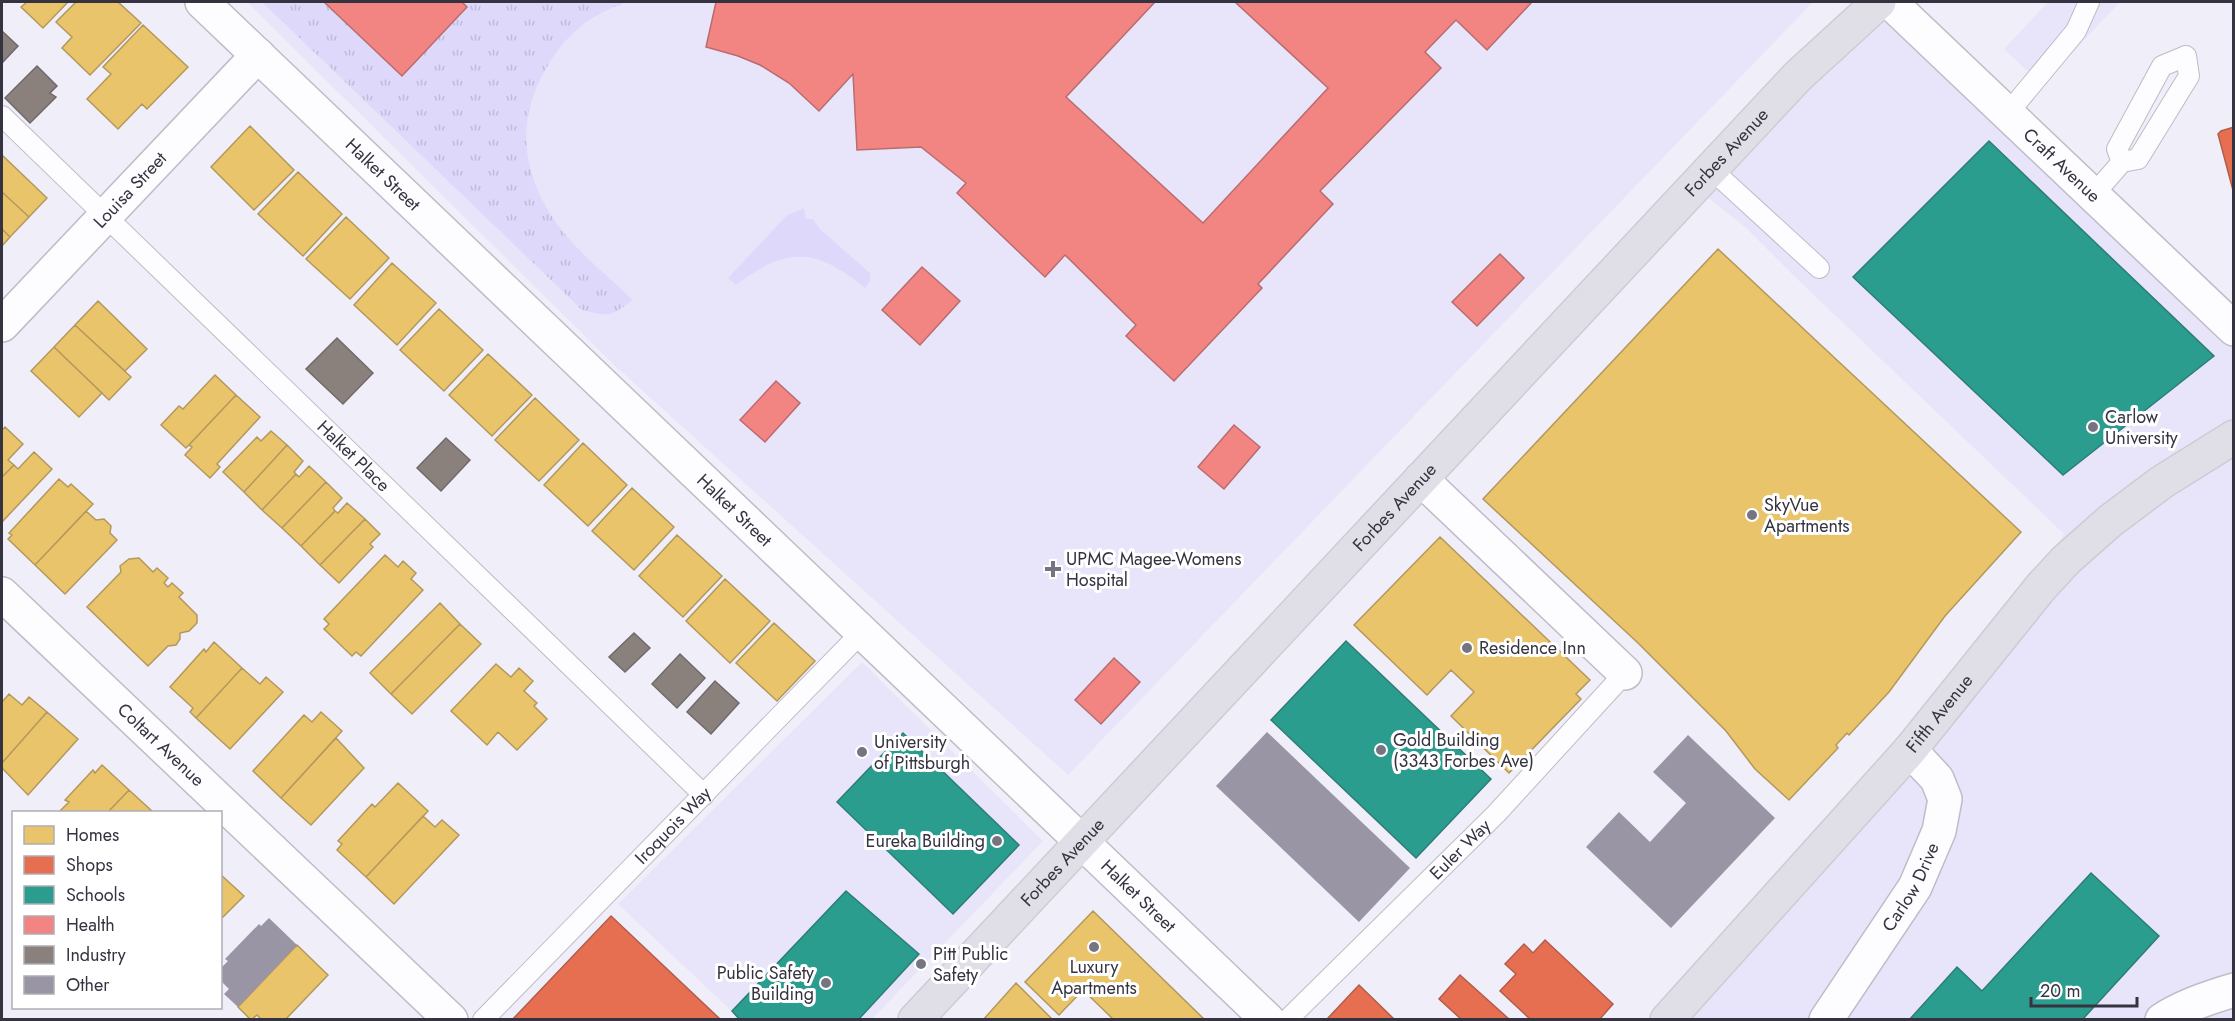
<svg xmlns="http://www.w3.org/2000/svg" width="2235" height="1021" font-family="Jost,sans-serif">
<defs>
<pattern id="grass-tufts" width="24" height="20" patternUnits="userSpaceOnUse" patternTransform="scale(1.5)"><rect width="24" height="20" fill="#ded9fb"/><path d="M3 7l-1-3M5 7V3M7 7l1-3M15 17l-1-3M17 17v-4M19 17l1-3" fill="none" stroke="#bfbbd8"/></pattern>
</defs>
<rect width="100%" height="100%" fill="#f0eef9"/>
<!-- built -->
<path fill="#e8e5fb" d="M247,2H1813L1068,775L613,364Z
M1879,2L2233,329V1019L1671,1020L1972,682L2064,534L1794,276L1744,226L1694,187Z
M2048,2H2120L2042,85L2004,49Z
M862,662L1043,841L872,1019H740L618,904Z"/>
<!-- grass -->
<path fill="url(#grass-tufts)" d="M262,2H324L402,75L466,7L462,2H627C590,15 567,33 547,67C514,122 522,178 561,229C581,255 609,277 633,300C610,317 610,317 582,310Z"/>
<!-- garden -->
<path fill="#ded9fb" d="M804,208L806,219H813L819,228L870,273V281L865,288C816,248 787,246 736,285L728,278L786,216Z"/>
<!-- homes -->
<path fill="#e9c46a" stroke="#b3985d" stroke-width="1.5" d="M27,2H68L43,28L21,7Z
M76,2H118L141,23L90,75L62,48L72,37L56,22Z
M143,25L188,67L147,109L142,104L118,129L87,99L111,74L103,67Z
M250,126L294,170L254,210L211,167Z
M2,155L47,198L29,217L2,192Z
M298,172L342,214L303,256L258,214Z
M2,192L29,217L10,237L2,229Z
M346,217L389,258L350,299L306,259Z
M2,229L10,237L2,246Z
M1718,249L2021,532L1945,616L1889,692L1849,735L1847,733L1836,745L1838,748L1789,800L1755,769L1726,731L1638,643L1483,499Z
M392,263L436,303L397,345L354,305Z
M98,301L147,349L125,371L75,325Z
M439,309L483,350L444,391L400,350Z
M75,325L131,377L109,400L54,347Z
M54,347L102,393L79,417L31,371Z
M488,354L532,395L492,436L449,395Z
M215,375L236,395L186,448L161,425L179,406L183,409Z
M236,395L260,417L217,464L220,467L210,478L185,455L192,447L189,445Z
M535,398L579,440L539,481L495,440Z
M5,427L23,444L8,460L14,465L2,477V430Z
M271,431L287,445L244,492L223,472L257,437L261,441Z
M583,443L627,485L588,526L544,485Z
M287,445L303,461L294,472L296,474L262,510L244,492Z
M34,452L52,469L2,522V477L14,465L18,469Z
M309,466L326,482L282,528L262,510L296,474L299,477Z
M59,479L68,487L71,484L93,504L35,565L8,539L12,535L9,533Z
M326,482L342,498L333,508L335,511L301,546L282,528Z
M632,488L674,527L634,570L592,531Z
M347,503L365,519L320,565L301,546L335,511L338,513Z
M86,511L96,520L104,519L111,526L110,533L117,540L65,594L35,565Z
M365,519L380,534L370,544L373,547L339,583L320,565Z
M677,535L722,576L683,617L639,576Z
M1440,537L1590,680L1576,694L1581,699L1509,773L1451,716L1474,692L1451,670L1427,695L1354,625Z
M385,555L398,567L403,561L416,573L411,579L423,590L361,656L356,652L352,656L324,629L329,624L324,619Z
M139,558L153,572L157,568L168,578L164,583L168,587L172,583L183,593L179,597L197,615V623L189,631L180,633V639L176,645L168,646L148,666L87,607L121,572L120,566L129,559Z
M725,579L770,621L730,663L686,621Z
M440,603L460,624L391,694L370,673Z
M774,623L815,661L777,701L736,663Z
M460,624L481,644L412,714L391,694Z
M214,642L242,668L196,718L190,712L193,708L170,687L204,649L206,652Z
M496,664L511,677L519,668L533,681L524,691L537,703L534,706L547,719L517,750L498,732L487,745L451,711Z
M242,668L260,684L266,677L283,692L230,749L196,718Z
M9,694L22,705L29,697L47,712L2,763V702Z
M47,712L78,739L28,795L2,768V763Z
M321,712L342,731L281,798L253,771L304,715L312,722Z
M336,738L364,768L311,825L281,798Z
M102,765L129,790L108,812H59L69,802L65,800L93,770L95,773Z
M398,783L428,811L366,877L337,850L342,844L338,841L372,804L375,807Z
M129,790L153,812H108Z
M423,816L435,827L442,820L459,835L394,904L366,877Z
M220,874L244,896L220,920Z
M1093,911L1205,1020H1114L1083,990L1059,1015L1025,982Z
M297,945L328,975L285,1020H262L257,1015L251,1020L238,1007Z
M1016,983L1053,1020H983Z"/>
<!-- shops -->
<path fill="#e76f51" stroke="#b25d4c" stroke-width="1.5" d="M2234,127V194L2218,134L2221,131Z
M611,916L721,1020H512Z
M1545,940L1613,1004L1599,1020H1531L1500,991L1516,974L1505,964L1524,944L1533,953Z
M1460,975L1510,1020H1462L1439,999Z
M1359,985L1395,1020H1330L1328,1018Z"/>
<!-- schools -->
<path fill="#2a9d8f" stroke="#2d7d77" stroke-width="1.5" d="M1989,141L2214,356L2063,475L1853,277Z
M1346,641L1491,779L1416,858L1271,720Z
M903,733L1019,845L953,914L837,802Z
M2091,873L2159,936L2082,1020H1909L1957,967L1982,991Z
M846,891L919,954L858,1020H740L732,1011Z"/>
<!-- health -->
<path fill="#f28482" stroke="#b96c6e" stroke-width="1.5" d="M324,2H462L467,7L402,76Z
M716,2H1155L1066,97L1203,223L1328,88L1235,2H1532L1487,50L1456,20L1425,52L1441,68L1320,191L1333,204L1258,284L1262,288L1174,381L1126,336L1136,325L1065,255L1045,277L957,193L966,183L921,147L857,150L853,74L819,111L789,83L760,65L738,56L706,47Z
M1500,254L1524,278L1477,326L1452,302Z
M922,267L960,301L920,345L882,310Z
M776,381L800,403L765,442L740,420Z
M1234,425L1260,447L1224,489L1198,467Z
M1114,658L1140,682L1101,724L1075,700Z"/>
<!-- industry -->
<path fill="#8a817c" stroke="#706a6a" stroke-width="1.5" d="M2,31L18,46L2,63Z
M37,66L57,86L50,93L56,97L30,123L5,98Z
M337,338L373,373L343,404L306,369Z
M446,438L470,460L441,491L417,468Z
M634,633L650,648L625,672L609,657Z
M680,654L705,678L677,708L652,684Z
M715,681L739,703L711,734L687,712Z"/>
<!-- building -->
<path fill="#9995a5" d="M1267,732L1410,868L1359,922L1216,786Z
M1688,735L1775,818L1671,928L1586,847L1619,812L1650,842L1686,803L1653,772Z
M269,918L297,945L238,1007L224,994L229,989L220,980V969L228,961L225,959L259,924L261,926Z"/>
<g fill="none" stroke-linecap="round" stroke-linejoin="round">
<!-- service casing -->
<g stroke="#bebcc7" stroke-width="22">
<g id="service">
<path d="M2008,113L2076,31L2089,2"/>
<path id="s1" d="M2,116L704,795"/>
<path d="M1711,169L1819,268"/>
<path d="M2094,194L2122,162L2138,159L2189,76L2186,56L2162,66L2117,149L2122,162"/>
<path id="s2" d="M483,1020L862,632"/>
<path id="s3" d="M1287,1020L1496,814L1625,673"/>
</g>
</g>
<!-- minor casing -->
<g stroke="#bebcc7" stroke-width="36">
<g id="minor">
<path id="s4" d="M2,325L258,55"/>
<path d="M1421,479L1625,673"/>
<path id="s5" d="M2,594L451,1020"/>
<path id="s6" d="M1826,1020L1915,887L1939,831L1945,799L1937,779L1910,750"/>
<path d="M2162,1020C2182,1006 2210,997 2234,990"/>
</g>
</g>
<!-- tertiary casing -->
<g stroke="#bebcc7" stroke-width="36">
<g id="tertiary">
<path id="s7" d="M1890,2L2234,329"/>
<path id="s8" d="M1082,842L1268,1020"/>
</g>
</g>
<!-- secondary casing -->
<g stroke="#bebcc7" stroke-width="36">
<g id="secondary">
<path id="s9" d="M202,2L1082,842"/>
</g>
</g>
<!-- trunk casing -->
<g stroke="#cdccd3" stroke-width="36">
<g id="trunk">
<path id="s10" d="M915,1020L1798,76L1879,2"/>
<path id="s11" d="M1667,1020L1910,750L2041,587L2066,560L2110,521L2162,482L2234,437"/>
</g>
</g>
<!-- service -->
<use href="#service" stroke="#fdfcfe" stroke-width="20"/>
<!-- minor -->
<use href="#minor" stroke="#fdfcfe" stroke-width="33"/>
<!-- tertiary -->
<use href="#tertiary" stroke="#fdfcfe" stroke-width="33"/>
<!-- secondary -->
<use href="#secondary" stroke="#fdfcfe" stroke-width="33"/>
<!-- trunk -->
<use href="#trunk" stroke="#e0dee6" stroke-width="33"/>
</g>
<!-- markers -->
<g fill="#767481" stroke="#fff" stroke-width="2">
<circle cx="2093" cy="427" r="6"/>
<circle cx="1752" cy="515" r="6"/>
<path d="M1050 560h6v6h6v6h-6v6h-6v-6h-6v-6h6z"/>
<circle cx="1467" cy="648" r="6"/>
<circle cx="1381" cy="750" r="6"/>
<circle cx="862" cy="752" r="6"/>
<circle cx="997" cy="841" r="6"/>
<circle cx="1094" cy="947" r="6"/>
<circle cx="921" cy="964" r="6"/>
<circle cx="826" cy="983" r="6"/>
</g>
<g text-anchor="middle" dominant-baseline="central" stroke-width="6" stroke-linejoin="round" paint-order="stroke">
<!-- street labels -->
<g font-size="18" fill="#353340" stroke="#fff">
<text stroke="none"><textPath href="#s10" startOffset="1188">Forbes Avenue</textPath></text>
<text stroke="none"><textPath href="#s7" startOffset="237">Craft Avenue</textPath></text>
<text stroke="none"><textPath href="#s9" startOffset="250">Halket Street</textPath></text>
<text stroke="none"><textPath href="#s4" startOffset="186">Louisa Street</textPath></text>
<text stroke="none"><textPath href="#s1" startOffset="489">Halket Place</textPath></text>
<text stroke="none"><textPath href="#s10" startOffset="702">Forbes Avenue</textPath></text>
<text stroke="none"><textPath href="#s9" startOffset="736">Halket Street</textPath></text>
<text stroke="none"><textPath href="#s11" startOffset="410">Fifth Avenue</textPath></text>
<text stroke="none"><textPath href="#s5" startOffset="219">Coltart Avenue</textPath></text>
<text stroke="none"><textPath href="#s2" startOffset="272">Iroquois Way</textPath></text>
<text stroke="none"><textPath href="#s3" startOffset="243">Euler Way</textPath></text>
<text stroke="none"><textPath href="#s10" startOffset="216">Forbes Avenue</textPath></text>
<text stroke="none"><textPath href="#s6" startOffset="158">Carlow Drive</textPath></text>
<text stroke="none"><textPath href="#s8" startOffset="78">Halket Street</textPath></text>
</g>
<!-- poi labels -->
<g font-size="18" fill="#353340" stroke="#fff" text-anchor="start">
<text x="2105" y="417">Carlow<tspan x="2105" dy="21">University</tspan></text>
<text x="1764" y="505">SkyVue<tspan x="1764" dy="21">Apartments</tspan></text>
<text x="1066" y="559">UPMC Magee-Womens<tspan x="1066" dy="21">Hospital</tspan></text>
<text x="1479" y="648">Residence Inn</text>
<text x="1393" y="740">Gold Building<tspan x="1393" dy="21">(3343 Forbes Ave)</tspan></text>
<text x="874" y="742">University<tspan x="874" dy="21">of Pittsburgh</tspan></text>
<text x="985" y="841" text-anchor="end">Eureka Building</text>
<text x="933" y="954">Pitt Public<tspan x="933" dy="21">Safety</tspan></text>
<text x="1094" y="967" text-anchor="middle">Luxury<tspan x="1094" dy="21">Apartments</tspan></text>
<text x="814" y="973" text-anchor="end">Public Safety<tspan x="814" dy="21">Building</tspan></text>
</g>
</g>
<!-- border -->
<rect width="2235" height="1021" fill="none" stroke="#353340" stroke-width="6"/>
<!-- legend -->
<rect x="12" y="811" width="210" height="198" fill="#ffffff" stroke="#aeadb3" stroke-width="1.5"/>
<rect x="24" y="826" width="30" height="18" fill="#e9c46a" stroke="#aeadb3" stroke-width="1.5"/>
<text x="66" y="841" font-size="18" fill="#353340">Homes</text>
<rect x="24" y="856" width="30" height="18" fill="#e76f51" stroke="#aeadb3" stroke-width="1.5"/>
<text x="66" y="871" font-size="18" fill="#353340">Shops</text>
<rect x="24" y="886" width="30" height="18" fill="#2a9d8f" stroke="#aeadb3" stroke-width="1.5"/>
<text x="66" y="901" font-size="18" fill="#353340">Schools</text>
<rect x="24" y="916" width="30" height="18" fill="#f28482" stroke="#aeadb3" stroke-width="1.5"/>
<text x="66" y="931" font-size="18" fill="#353340">Health</text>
<rect x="24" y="946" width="30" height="18" fill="#8a817c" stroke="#aeadb3" stroke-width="1.5"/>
<text x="66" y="961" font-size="18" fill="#353340">Industry</text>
<rect x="24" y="976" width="30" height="18" fill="#9995a5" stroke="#aeadb3" stroke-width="1.5"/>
<text x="66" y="991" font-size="18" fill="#353340">Other</text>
<!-- scale -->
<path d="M2031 997v9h106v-9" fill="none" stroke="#353340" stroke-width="3"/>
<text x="2040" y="997" font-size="18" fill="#353340" stroke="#ffffff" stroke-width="4.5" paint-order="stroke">20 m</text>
</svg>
